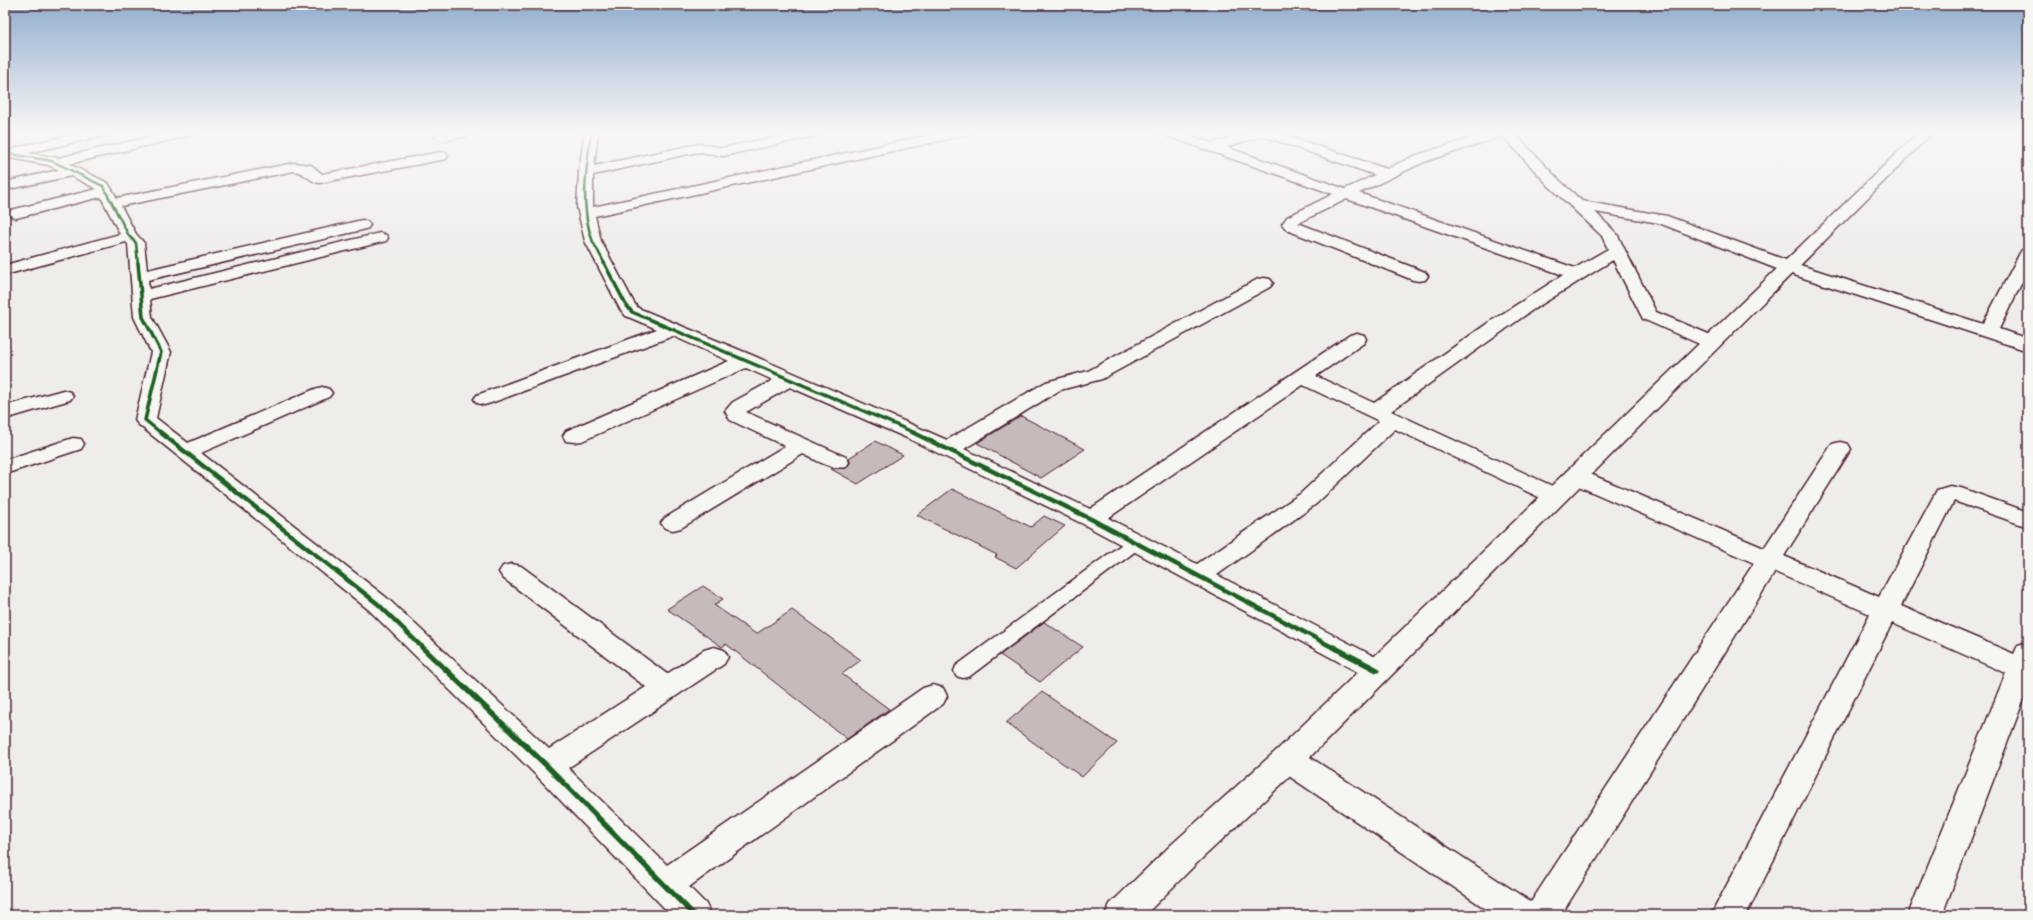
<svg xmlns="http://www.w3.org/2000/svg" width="2033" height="920" font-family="'Architects Daughter',sans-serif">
<rect width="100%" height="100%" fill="#efedea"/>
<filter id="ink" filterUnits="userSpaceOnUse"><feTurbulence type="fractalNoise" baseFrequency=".025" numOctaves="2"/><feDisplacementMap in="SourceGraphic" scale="8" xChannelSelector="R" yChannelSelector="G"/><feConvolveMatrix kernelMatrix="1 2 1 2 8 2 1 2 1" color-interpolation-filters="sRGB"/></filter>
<g filter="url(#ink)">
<!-- building -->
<path fill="#c6babb" stroke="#4a1f2b" d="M1021,416L1085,449L1041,478L977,443Z
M875,441L903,455L858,484L831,469L846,468L850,463L849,458Z
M952,489L1031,527L1044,516L1065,526L1016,568L995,557L997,555L917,515Z
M703,586L723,599L714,605L756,634L792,610L861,660L842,674L889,709L847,739L726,644L722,647L667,609Z
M1044,622L1083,647L1040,682L1000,655Z
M1042,692L1117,743L1082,777L1006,723Z"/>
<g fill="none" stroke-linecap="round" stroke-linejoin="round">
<!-- lane casing -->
<g stroke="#4a1f2b" stroke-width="3">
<path id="lane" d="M1135,538L1141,539L1143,543L1141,547L970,676L963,678L956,676L954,671L956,666L1129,539Z"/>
</g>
<!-- street casing -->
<g stroke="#4a1f2b" stroke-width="3">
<path id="street" d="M90,131H113L111,134L28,153L58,158L176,131H197L196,134L69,164L108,183L117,198L294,163L311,165L322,174L441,152L446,153L448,156L446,159L441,160L319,183C309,181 305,172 294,171L121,206L136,234L144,243L147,270L362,220L368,222L370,225L368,228L362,230L148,280L149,289L380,233L386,235L388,238L386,241L150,299L152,317L171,352L156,418L188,443L315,389L322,387L329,389L332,393L329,397L201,453L387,598L549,749L646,687L503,578L499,572L503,566L512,564L521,566L667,674L704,650L714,647L724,650L728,657L724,664L568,768L667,865L923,688L933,685L943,688L947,696L943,704L689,887L706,904L711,915H671L536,775L369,610L138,424L135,420L151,352L134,317L128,244L126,242L5,275V265L120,234L101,197L16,218L11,216L8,213L11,210L97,189L71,176L5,190V182L59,170L48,165L5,157V149L12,150L18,147Z
M454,131H478L476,134L442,141L435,137L437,134Z
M585,131H598L594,166L693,145L701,144L723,148L802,131H826L819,135L723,156L701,152L693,153L593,175V207L949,131H972L971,134L966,135L595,216L601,241L634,303L638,308L754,356L947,440L1046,382L1088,371L1258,279L1264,278L1270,279L1273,283L1270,287L1102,379L1060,390L964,449L1090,509L1350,335L1357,333L1364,335L1366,339L1364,343L1316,376L1374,403L1488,323L1563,275L1347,199L1298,223L1425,272L1428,276L1425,280L1419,281L1413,280L1287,230L1282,224L1287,217L1333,194L1161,134L1160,131H1178L1212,143L1253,131H1272L1387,169L1414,156L1494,131H1512L1559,180L1582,201L1667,216L1794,263L1983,324L2020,253L2022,250L2028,248V270L1999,329L2028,339V351L1782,271L1659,223L1595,212L1617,234L1656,312L1718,338L1720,342L1718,346L1711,348L1704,346L1643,319L1613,260L1531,311L1391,411L1563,491L1566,496L1563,501L1555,503L1547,501L1395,429L1316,504L1217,575L1387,663L1391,670L1387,677L1377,680L1367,677L1083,524L907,438L790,387L746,412L846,457L849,462L846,467C831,470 816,460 803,454L681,528L673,530L665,528L661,523L665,518L785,446L730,420L725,411L733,402L773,380L746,368L582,441L574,442L566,441L563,436L566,431L729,361L673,336L491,403L484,405L477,403L474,399L477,395L657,329L626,316L620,309L585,241L577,207L579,172ZM1263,136L1375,175L1345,189L1226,147ZM1503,136L1549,186L1602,236L1608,249L1575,268L1359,193L1424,162ZM1303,385L1379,421L1300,494L1197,564L1108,518Z
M63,390L70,392L73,396L70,400L5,419V406Z
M73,438L81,439L84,444L81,449L5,474V460Z
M1840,442L1848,444L1851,449L1784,556L1879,597L1937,490L1950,486L1961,488L2028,512V527L1954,501L1901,606L2014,654L2018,645L2028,642V688L1942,915H1908L2006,673L1892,623L1746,915H1711L1870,614L1775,572L1561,915H1495L1277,768L1273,759L1277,750L1288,747L1299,750L1531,902L1754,563L1567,481L1564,476L1567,471L1575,469L1583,471L1764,548L1832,444Z"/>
</g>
<!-- highway casing -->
<g stroke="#4a1f2b" stroke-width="3">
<path id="highway" d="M1920,131H1934L1299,768L1196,864L1145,915H1105L1110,904L1172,844L1277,750Z"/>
</g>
<!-- lane -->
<use href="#lane" fill="#f6f6f2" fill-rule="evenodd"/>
<!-- street -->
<use href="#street" fill="#f6f6f2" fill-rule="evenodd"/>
<!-- highway -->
<use href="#highway" fill="#f6f6f2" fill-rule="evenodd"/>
<!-- cycleway-far3 casing -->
<g stroke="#f6f6f2" stroke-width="4">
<path id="cycleway-far3" d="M591,131C587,167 579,207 593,242C597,249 601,257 605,264
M5,153L52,161L103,186L129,236L136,243L138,264"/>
</g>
<!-- cycleway-far2 casing -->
<g stroke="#f6f6f2" stroke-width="5.5">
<path id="cycleway-far2" d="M138,263L143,317L161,352L145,420L161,433
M604,263L626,305L632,312L915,433"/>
</g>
<!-- cycleway-far1 casing -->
<g stroke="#f6f6f2" stroke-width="7">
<path id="cycleway-far1" d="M160,432L378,604L423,648
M912,432L1091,519L1334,648"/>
</g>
<!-- cycleway casing -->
<g stroke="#f6f6f2" stroke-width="8">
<path id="cycleway" d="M422,647L547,766L694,915
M1333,647L1377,670"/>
</g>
<!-- cycleway-far3 -->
<use href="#cycleway-far3" stroke="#1b5e20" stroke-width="2.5"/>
<!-- cycleway-far2 -->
<use href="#cycleway-far2" stroke="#1b5e20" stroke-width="3.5"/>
<!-- cycleway-far1 -->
<use href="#cycleway-far1" stroke="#1b5e20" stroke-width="4.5"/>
<!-- cycleway -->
<use href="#cycleway" stroke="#1b5e20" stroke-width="5.5"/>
</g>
</g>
<!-- sky -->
<linearGradient id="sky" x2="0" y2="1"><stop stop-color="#93aecd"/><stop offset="0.51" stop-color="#f8f7f6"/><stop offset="1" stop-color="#f8f7f6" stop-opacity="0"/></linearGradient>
<rect width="2033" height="259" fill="url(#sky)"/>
<!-- margin -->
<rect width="2033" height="920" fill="none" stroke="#f6f6f2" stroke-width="20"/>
<rect x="10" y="10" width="2013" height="900" fill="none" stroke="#4a1f2b" stroke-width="1.5" filter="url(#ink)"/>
</svg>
